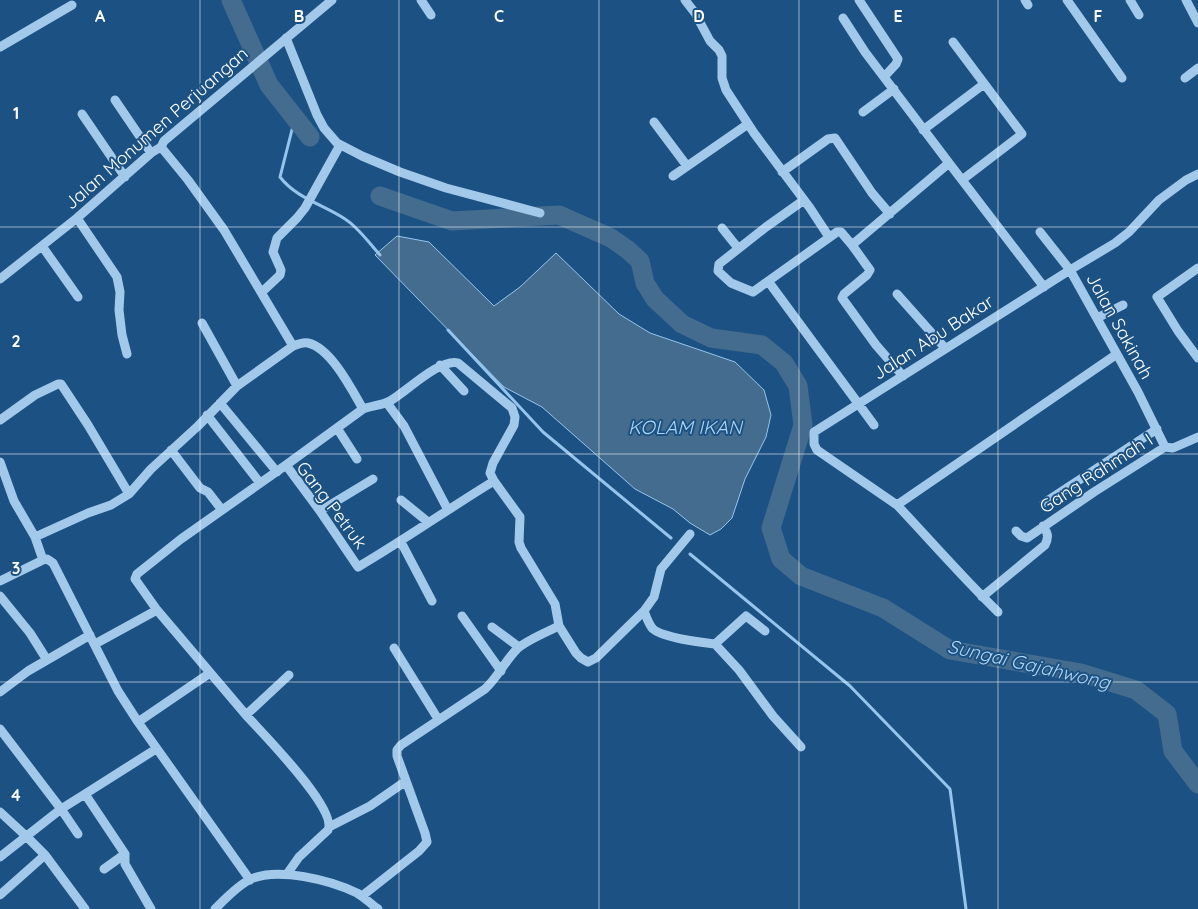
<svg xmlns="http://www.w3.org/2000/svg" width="1198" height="909" font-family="Quicksand,sans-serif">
<rect width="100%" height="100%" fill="#1c5283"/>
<!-- water -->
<path fill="#446c8f" stroke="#95c5ec" d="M397,236L429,242L494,306L520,287L556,253L619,314L650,333L735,362L764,390L771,415L766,437L745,479L732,518L721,529L710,535L690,523L673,509L635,489L542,407L504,387L375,255Z"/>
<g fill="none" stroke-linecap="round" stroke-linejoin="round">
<!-- stream -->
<path stroke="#95c5ec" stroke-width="3" d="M295,118L280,177C296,198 324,205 345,219C358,227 369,243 380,255
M448,330L543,432L671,538
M690,554L850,686L950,789L966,909"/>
<!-- river -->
<path stroke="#446c8f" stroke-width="19" d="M231,0L269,85L310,137
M380,196L452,221L559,215L611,238L628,250L640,261L645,283L655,299L682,324L711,338L762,345L784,363L798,386L803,425L771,528L781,559L801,576L883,608L950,650L1081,673L1136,690L1167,714L1173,751L1198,784"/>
<!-- minor -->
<path stroke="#a2c9ea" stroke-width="9" d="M421,0L431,15
M685,0L695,13L710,41L719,50L722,56V78L726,90L754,133L810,208L829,237
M859,0L898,59L896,64L884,77
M1025,0L1028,5
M1067,0L1122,78
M1130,0L1139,15
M1186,0L1198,23
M286,38L317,115L324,128L337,143L362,156L400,172L446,188L540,213
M953,42L1022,134L962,180
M0,47L72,5
M1185,78L1198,68
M115,100L151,153
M863,112L894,89
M82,114L125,177
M654,122L687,166
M923,130L984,84
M949,163L1044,287
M782,172L828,139L835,138L872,193L890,214
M673,176L748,124
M804,200L766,227L719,264L718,271L731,283L753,292L837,232H841L852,245L949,163L865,52L843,18
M77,218L117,277L120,292L119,310L122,335L127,354
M722,228L738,248
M852,245L870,270L867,275L844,294L842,298L876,345L903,376
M42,246L78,297
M1198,268L1157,297L1178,331L1198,358
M0,279L77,218L151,153L161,147L164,141L332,0
M768,281L874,425
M262,292L280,275L281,270L273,252L277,238L297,218L305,208L340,145
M897,294L945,348
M1097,318L1123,305
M202,323L237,386
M293,346C298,344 303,342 308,343C331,348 352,390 363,409C371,406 383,405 390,401C406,392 440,358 458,363L512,408L515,417L514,425L493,463L490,473L494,481
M440,365L464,391
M220,403L277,472
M387,403L404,426L448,510
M207,415L260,483
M0,420L35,395L58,384H61L88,425L129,494
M337,428L357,459
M1165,447L1138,392L1070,270L1115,243L1129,232L1159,200L1186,180L1198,174
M171,450L200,488L208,492L222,510
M0,462L14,501L35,537L43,560
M286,465L363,409
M401,500L428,522
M1044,503L1157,429
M897,505L817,450L814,444V432L1070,270L1040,232
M320,511L373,479
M1016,531L1021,536L1027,538L1094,492L1165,447L1173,448L1198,437
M35,537L88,513L111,505L129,494L151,469L198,426L237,386L293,346L224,230L188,180L161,147
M401,542L432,601
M0,581L43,560L47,559L53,563L118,691L138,722L250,880
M0,596L30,633L47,660L28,671L0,692
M982,597L1045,545C1049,537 1048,533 1043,526
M644,611C646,616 649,625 653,629C663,638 701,642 715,644L746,616L765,631
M998,612C963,578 931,541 897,505L1117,354
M462,616L501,671
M492,627L519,647
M95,644L157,610
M715,644L739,670L773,716L801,747
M394,648L438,719
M47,660L90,635
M289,675L246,715L157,610L135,579L137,574L181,539L286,465L320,511L358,567C404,540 448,509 494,481L520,517L519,542L521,548L555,604L559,626
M246,715C261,732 338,809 328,830L299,857L287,874
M138,722L210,673
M0,729L61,809L0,857
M85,794L156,749
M0,812L26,836L45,855L85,909
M329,827L370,806L406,781
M78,834L61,809L85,794L125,854L104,869
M125,854V864L151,909
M0,895L45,855
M362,896L419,851L427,842L425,833L397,756V750L401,745L485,689C498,677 505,661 517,649C527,640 547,632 559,626L576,653L581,658L588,662L596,658L644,611L654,597L661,569L690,534
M215,909C225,899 238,885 251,879C278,867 330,880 357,893C364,897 371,904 378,909"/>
</g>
<!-- grid -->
<path fill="none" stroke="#fff" stroke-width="1" stroke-opacity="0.55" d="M200,0V909M399,0V909M599,0V909M799,0V909M998,0V909M0,227H1198M0,454H1198M0,682H1198"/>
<g text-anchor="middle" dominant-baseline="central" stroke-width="4" stroke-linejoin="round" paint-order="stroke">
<!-- street labels -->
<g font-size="18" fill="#fff" stroke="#1c5283">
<text transform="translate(156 128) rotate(-41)">Jalan Monumen Perjuangan</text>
<text transform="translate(1120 326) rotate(61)">Jalan Sakinah</text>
<text transform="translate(933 337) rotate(-33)">Jalan Abu Bakar</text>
<text transform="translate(1096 473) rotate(-33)">Gang Rahmah I</text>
<text transform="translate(332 505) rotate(53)">Gang Petruk</text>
</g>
<!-- water labels -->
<g font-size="19" font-style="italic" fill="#add3f2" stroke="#1c5283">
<text x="685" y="427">KOLAM IKAN</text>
<text transform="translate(1029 664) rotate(13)">Sungai Gajahwong</text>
</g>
</g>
<g font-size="16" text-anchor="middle" font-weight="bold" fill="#fff" stroke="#1c5283" stroke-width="4" stroke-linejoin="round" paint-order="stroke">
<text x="100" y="22">A</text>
<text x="299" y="22">B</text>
<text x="499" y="22">C</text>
<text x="699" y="22">D</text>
<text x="898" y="22">E</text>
<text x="1098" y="22">F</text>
<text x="16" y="119">1</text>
<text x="16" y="347">2</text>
<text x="16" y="574">3</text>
<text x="16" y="801">4</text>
</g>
</svg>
